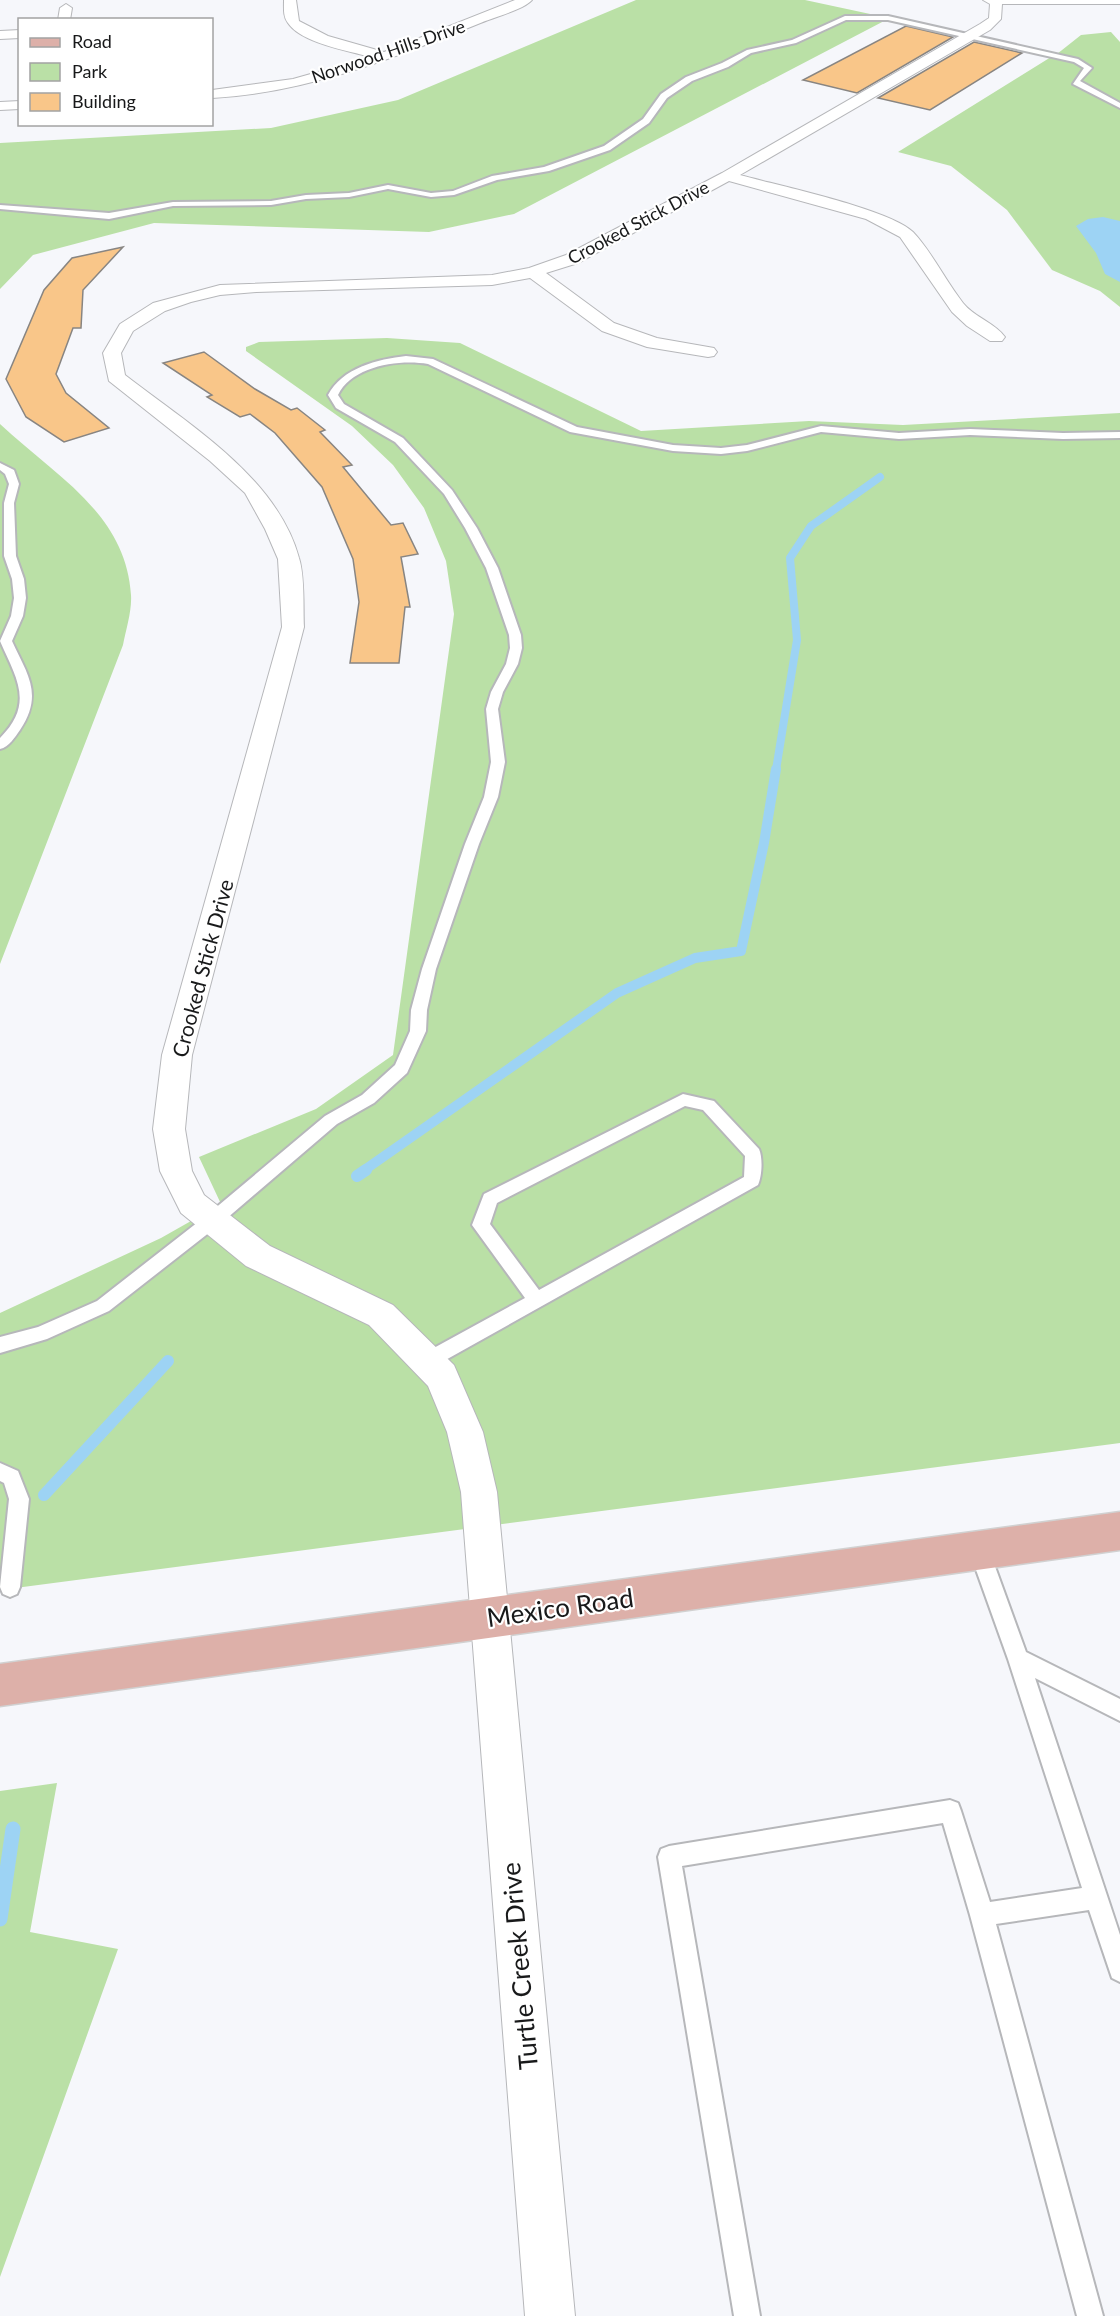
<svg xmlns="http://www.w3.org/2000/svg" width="1120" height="2316" font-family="Lato,sans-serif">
<rect width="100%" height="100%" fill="#f6f7fb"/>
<!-- green -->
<path fill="#bae0a6" d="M636,0H805L1057,54L1081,35L1111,32L1120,42V307L1100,291L1052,270L1007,210L951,166L898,152L1051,57L886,20L514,214L429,232L154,223L33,255L0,289V143L271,128L398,100Z
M387,338L460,343L641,431L809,421L903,425L1120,413V1443L0,1590V1313L161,1238L221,1204L199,1157L316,1109L393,1055L454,614L446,561L424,508L393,465L352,426L246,351V347L259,342Z
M0,424C54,475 126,513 131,595C132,611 126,629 123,645L0,964Z
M57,1783L30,1932L118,1949L0,2277V1791Z"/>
<!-- water -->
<path fill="#9dd3f4" d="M1103,217L1120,221V282L1105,274L1096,253L1076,226L1088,219Z"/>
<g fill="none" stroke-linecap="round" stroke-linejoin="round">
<!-- stream-far3 -->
<path stroke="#9dd3f4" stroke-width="8" d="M776,770L797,640L790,558L811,526L880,477"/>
<!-- stream-far2 -->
<path stroke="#9dd3f4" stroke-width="10" d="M363,1171L617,993L695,958L741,951L764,843L776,769"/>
<!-- stream-far1 -->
<path stroke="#9dd3f4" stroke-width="12" d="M357,1176L366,1170
M44,1495L168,1361"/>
<!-- stream -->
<path stroke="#9dd3f4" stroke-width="15" d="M0,1919L13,1829"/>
</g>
<!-- building -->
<path fill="#f9c689" stroke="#888582" stroke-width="1.5" d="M906,26L953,37L857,93L803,80Z
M974,42L1022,53L930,110L878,98Z
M123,247L83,290L81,328H73L56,374L66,393L109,428L64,442L26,417L6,379L44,290L72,258Z
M204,352L255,389L291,410L297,408L325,430L320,432L352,465L343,467L391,525L403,523L418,554L401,557L410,607H405L399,663H350L359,602L353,559L322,487L275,433L250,414L240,417L207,397L212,395L163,363Z"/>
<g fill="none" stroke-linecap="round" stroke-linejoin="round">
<!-- service casing -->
<g stroke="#b6b7ba" stroke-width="4">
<path id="service" d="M845,16H888L1078,59L1092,68L1080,81L1120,103V108L1073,84L1084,68L1074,62L888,20H846L796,43L751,53L728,67L692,81L667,98L649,123L610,150L549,171L497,180L454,195L431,197L388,189L349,197L306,199L271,205L173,206L109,219L0,209V205L109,213L173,202L271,201L306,195L349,193L388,185L431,193L453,191L492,176L544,167L604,146L643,119L661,94L686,77L722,63L747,50L792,40Z
M406,356L433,359L577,427L673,445L721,448L747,445L821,426L899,433L970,429L1063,433L1120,432V438L1063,439L970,435L899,439L821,432L747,451L721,454L673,451L570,432L428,364C399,359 352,366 338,395L344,404L403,438L452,490L477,528L498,568L521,635L522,648L518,664L503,692L498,709L505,762L498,797L479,844L436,969L427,1010L426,1031L407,1073L374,1103L337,1124L219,1225L109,1311L47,1339L0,1353V1337L38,1327L97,1301L207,1215L325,1116L362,1095L395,1065L410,1031L411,1010L422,969L465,844L484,797L491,762L486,709L491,692L506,664L510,648L509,635L486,568L465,528L444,494L395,442L336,408L328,395C342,368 378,359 406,356Z
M0,463L14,470L19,484L14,503L16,556L24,579L26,598L23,616L12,641C27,674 44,694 20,730C15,737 9,747 0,749V738C35,703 16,678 0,641L11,616L14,598L12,579L4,556V503L9,484L5,474L0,470Z
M683,1094L714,1101L759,1149C763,1158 762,1176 758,1185L433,1367L427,1369L421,1367L418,1361L421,1355L525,1298L472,1225L484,1194ZM685,1106L703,1110L745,1156L744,1177L539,1290L490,1224L497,1203Z
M0,1463L18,1471L29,1499L20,1587L17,1594L10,1597L3,1594L0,1587L9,1499L4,1483L0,1481Z
M979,1541L986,1543L989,1550L1026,1652L1120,1699V1721L1035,1678L1120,1935V1982L1112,1978L1089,1910L996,1924L1103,2316H1077L970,1915L943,1823L682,1866L760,2316H734L658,1857L661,1849L669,1846L950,1800L958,1803L961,1811L990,1902L1082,1888L1008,1659L969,1550L972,1543Z"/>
</g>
<!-- minor casing -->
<g stroke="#b6b7ba" stroke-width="2">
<path id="minor" d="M284,0H296L299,21L328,36L384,52L515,0H532C523,10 492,18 478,24C392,59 305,93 212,98V90L293,79L371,57C349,51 301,43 288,23C283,17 284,8 284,0Z
M983,0H1120V4H1002L1001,19L990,30L740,175C776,185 890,209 913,232C932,252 945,280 963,303C974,317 995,323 1005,337L1002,341H990L967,326L952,312L900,237L866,219L729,181L578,263L546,273L614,323L657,338L714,348L717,352L714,356L708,357L647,347L602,331L530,278L492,285L256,292L220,295L191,302L165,311L133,331L121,353L125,375C188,424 277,477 299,558C305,577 303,607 304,627L192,1055L185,1129L192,1171L204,1195L270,1246L393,1305L454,1365L483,1432L497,1492L575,2316H525L461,1492L447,1432L428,1386L369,1325L246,1266L181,1213L160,1171L153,1129L162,1055L282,627L278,559L265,529L245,493L210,461L109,381L103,353L120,324L153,303L220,285L492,275L529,268L566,255L722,173L980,24L989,18L990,4Z
M66,4L72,8L70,20H58L60,8Z
M20,30V38L0,39V31Z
M20,101V109L0,110V102Z"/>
</g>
<!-- primary casing -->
<g stroke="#d1d1d1" stroke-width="3">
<path id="primary" d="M1120,1512V1550L0,1706V1664Z"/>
</g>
<!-- service -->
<use href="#service" fill="#fff" fill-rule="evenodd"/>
<!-- minor -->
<use href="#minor" fill="#fff" fill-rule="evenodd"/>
<!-- primary -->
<use href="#primary" fill="#ddb0a9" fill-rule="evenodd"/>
</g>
<g text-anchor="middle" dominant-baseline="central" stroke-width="4.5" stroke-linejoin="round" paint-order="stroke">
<!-- far-street labels -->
<g font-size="18" fill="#18191a" stroke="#fff">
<text transform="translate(388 51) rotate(-19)">Norwood Hills Drive</text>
<text transform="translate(638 222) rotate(-28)">Crooked Stick Drive</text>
</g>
<!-- street labels -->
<g font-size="21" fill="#18191a" stroke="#fff">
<text transform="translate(202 968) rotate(-75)">Crooked Stick Drive</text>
</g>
<!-- near-street labels -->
<g font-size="26" fill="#18191a" stroke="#fff">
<text transform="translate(560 1607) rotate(-8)">Mexico Road</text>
<text transform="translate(519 1966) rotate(-95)">Turtle Creek Drive</text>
</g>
</g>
<!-- legend -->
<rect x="18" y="18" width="195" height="108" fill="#ffffff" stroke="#a3a3a3" stroke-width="1.5"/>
<rect x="30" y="38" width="30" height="9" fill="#ddb0a9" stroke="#a3a3a3" stroke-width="1.5"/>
<text x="72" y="48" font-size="18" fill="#18191a">Road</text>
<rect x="30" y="63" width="30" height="18" fill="#bae0a6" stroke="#a3a3a3" stroke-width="1.5"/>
<text x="72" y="78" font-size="18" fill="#18191a">Park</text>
<rect x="30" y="93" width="30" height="18" fill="#f9c689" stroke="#a3a3a3" stroke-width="1.5"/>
<text x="72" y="108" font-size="18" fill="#18191a">Building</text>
</svg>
